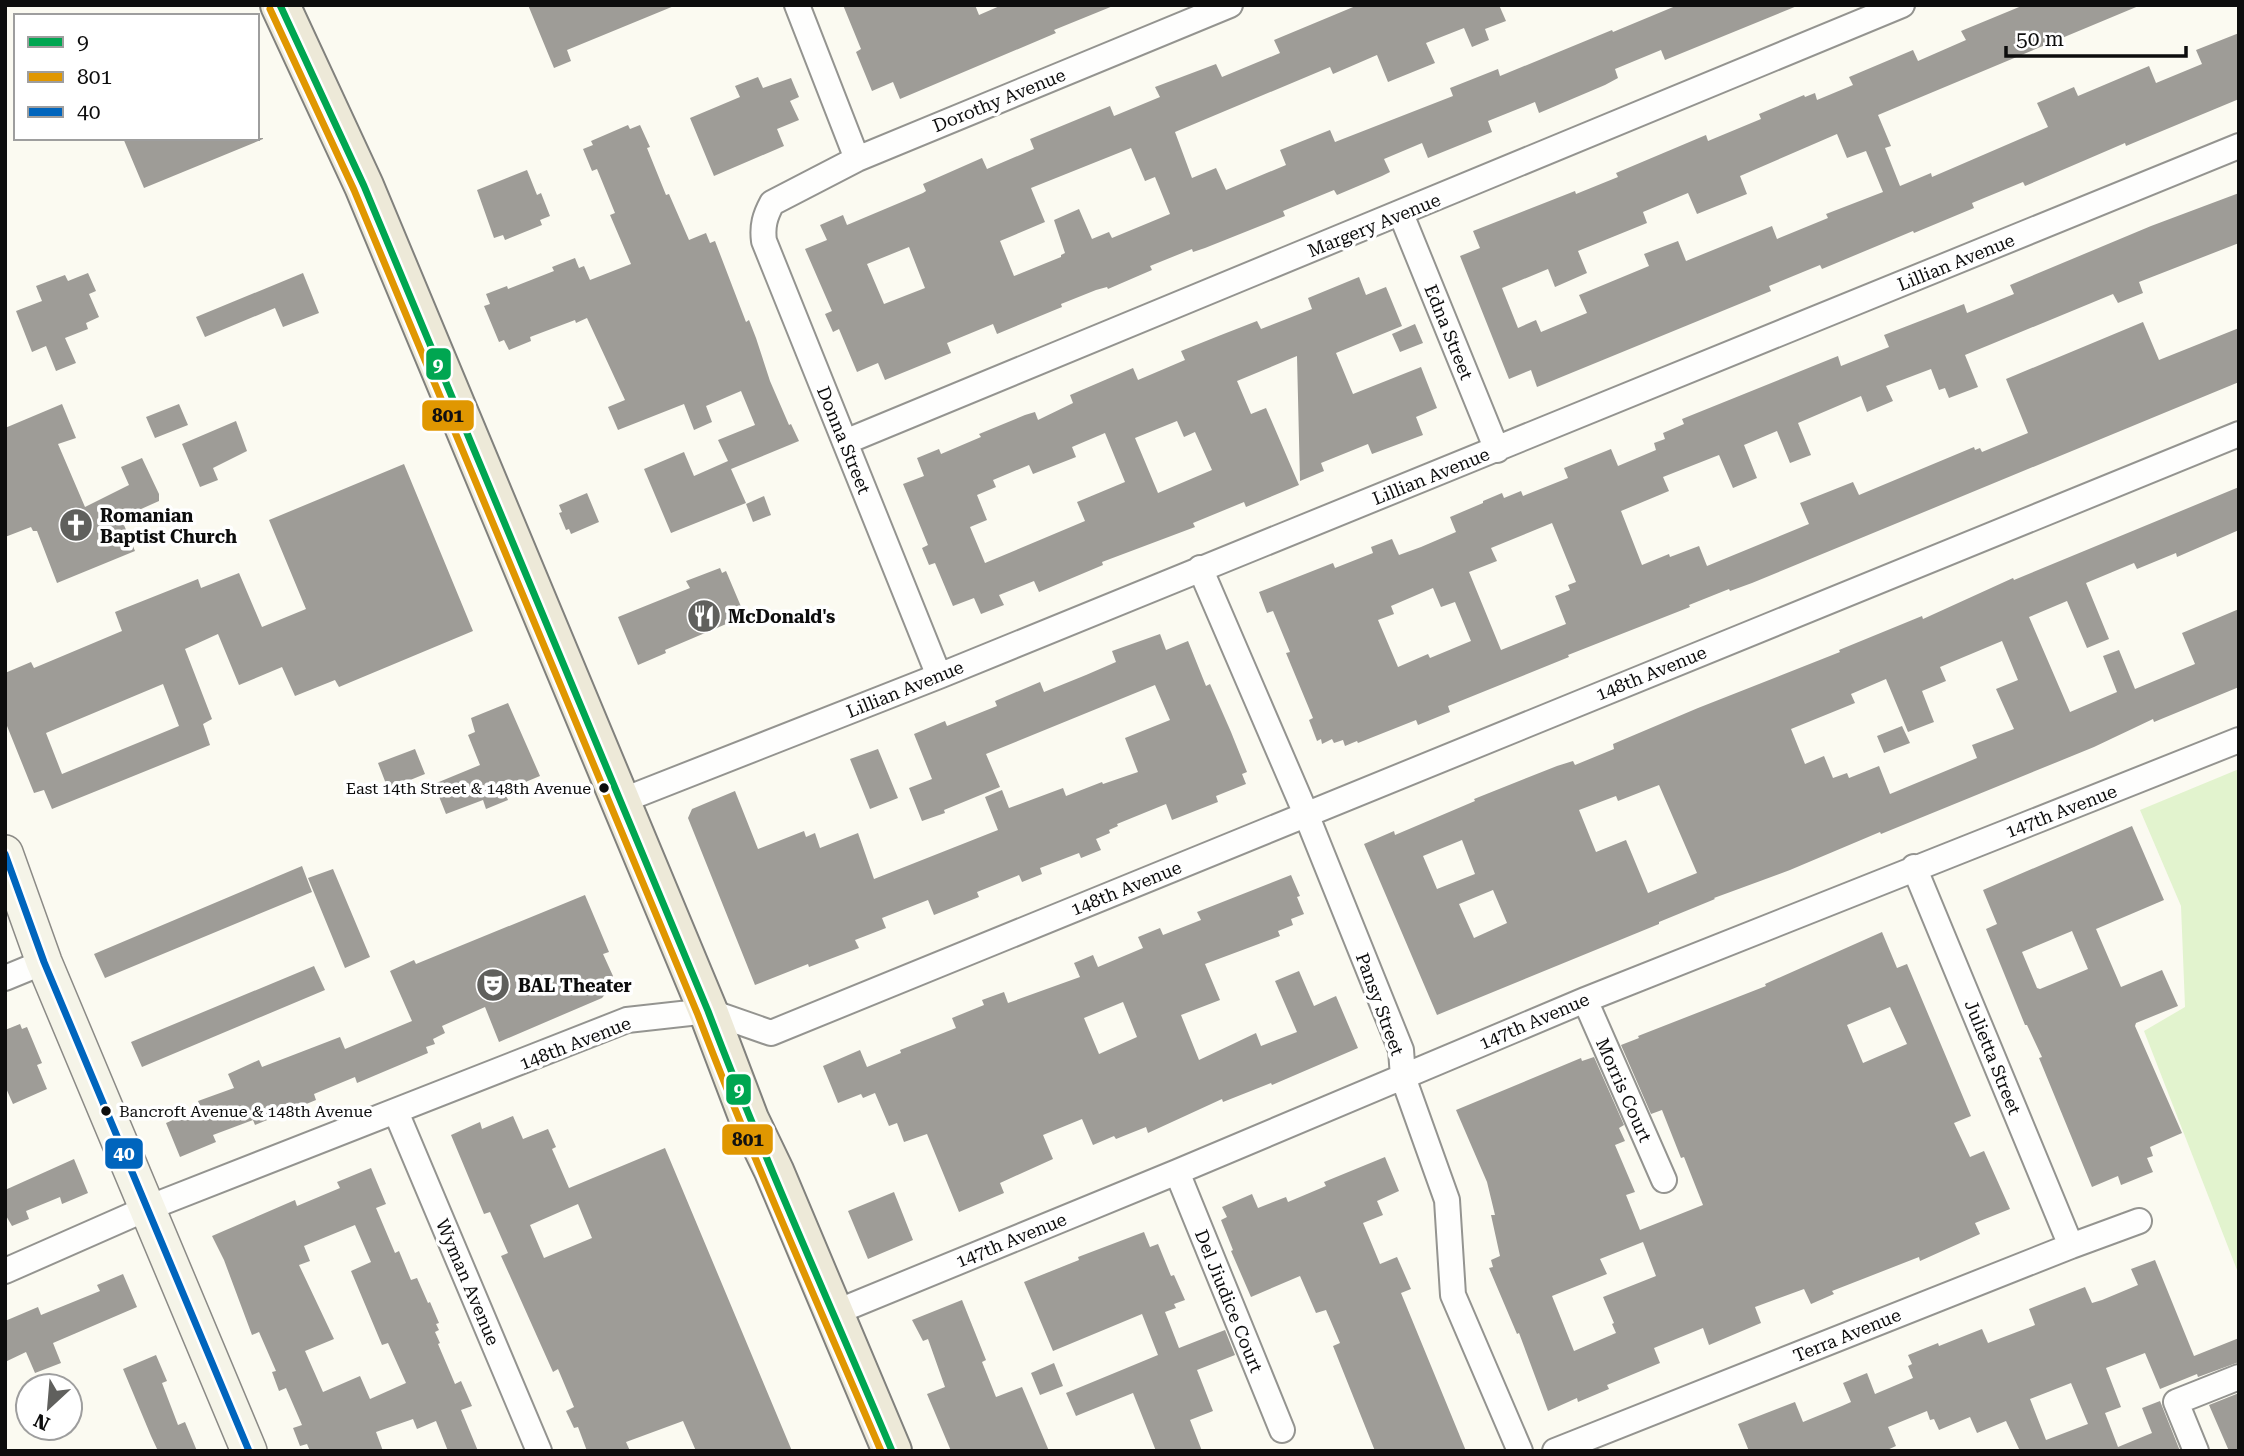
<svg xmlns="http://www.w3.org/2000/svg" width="2244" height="1456" font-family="'Roboto Serif',serif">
<rect width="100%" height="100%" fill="#fbfaf1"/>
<!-- green -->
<path fill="#e2f3ce" d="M2239,769V1275L2144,1031L2185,1007L2181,906L2140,810Z"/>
<!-- building -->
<path fill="#9e9c97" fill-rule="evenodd" d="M528,5H673L674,6L567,50L571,61L554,68Z
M843,5H975L979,15L1002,5L1113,6L1054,30L1056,33L900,99L893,82L872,91L856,52L861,49Z
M1358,5H1499L1506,21L1485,29L1489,40L1472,47L1464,28L1426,43L1435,63L1388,82L1377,55L1333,74L1330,67L1175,132L1192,178L1216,168L1226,190L1286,165L1280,150L1330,130L1335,142L1453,96L1450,88L1498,69L1500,76L1612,30L1613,32L1678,5L1797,6L1665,60L1661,50L1615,69L1618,78L1605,85L1539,113L1535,102L1488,121L1492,132L1428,158L1422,143L1384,159L1390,172L1382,176L1337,195L1334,190L1283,211L1285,216L1205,248L1193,252L1192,249L1150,266L1152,270L1108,289L1107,287L1096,290L1061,304L1062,307L997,334L993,324L947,343L951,353L885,380L878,363L857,372L839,329L833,332L825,314L832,311L805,249L827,240L820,225L843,215L847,225L923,193L926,191L923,184L982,158L987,169L1034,149L1030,139L1110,106L1114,116L1160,97L1155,87L1216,64L1222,77L1280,53L1274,40ZM1131,148L1145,181L1155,177L1170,214L1112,238L1109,232L1092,239L1079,209L1054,220L1065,253L1061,255V257L1014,276L1000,241L1045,222L1031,188ZM909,247L925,288L884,304L867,264Z
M2024,5H2141L1878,115L1891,146L1885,148L1900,186L1931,173L1932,177L2048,127L2037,103L2074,87L2078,96L2149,66L2156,83L2202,64L2196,50L2239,33V99L2126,146L2125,143L2025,186L2023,182L1972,203L1974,208L1914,233L1913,231L1822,269L1820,265L1769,286L1771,291L1537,387L1531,370L1509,379L1460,256L1480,248L1473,231L1575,191L1576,194L1618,177L1616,173L1706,135L1708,141L1761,119L1759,114L1804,95L1805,97L1815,93L1817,100L1853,85L1849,77L1913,50L1918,61L1966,40L1961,31ZM1837,134L1847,158L1866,151L1883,192L1826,214L1828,218L1777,239L1772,226L1686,261L1678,241L1644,254L1649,266L1579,295L1587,313L1541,332L1536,320L1518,328L1502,288L1548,269L1555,287L1587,273L1578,251L1647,223L1643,212L1688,193L1697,214L1747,194L1740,176Z
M758,77L763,88L791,78L799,97L790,101L799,120L777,129L784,146L714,176L690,118L740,97L735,86Z
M628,125L630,129L640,125L650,147L647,148L666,195L669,194L689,240L706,233L710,243L715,241L746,322L749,320L756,338L770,381L789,425L791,424L799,441L731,469L746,503L671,533L644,469L684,452L694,476L728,461L718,440L755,425L741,391L706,406L712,422L694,430L684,404L618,430L608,407L625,400L587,318L576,323L575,320L530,337L531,341L509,350L504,340L499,342L484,306L490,304L486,294L507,286L508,289L554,271L552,267L575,258L579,268L584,266L590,280L631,264L610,215L615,213L597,169L592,171L583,149L593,145L591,141Z
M123,138H263V139L144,188Z
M527,170L537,195L541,193L550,216L540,220L542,225L505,240L503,235L494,238L477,190Z
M2239,193V243L2139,282L2143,293L2118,303L2113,294L1965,355L1978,387L1949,398L1945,388L1939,390L1931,369L1886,386L1893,401L1867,412L1861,396L1798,423L1811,455L1790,463L1777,431L1744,445L1757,478L1733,488L1719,455L1663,477L1669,491L1621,511L1642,565L1669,554L1670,557L1699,546L1707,566L1809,524L1800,503L1853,482L1859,495L1974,447L1975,450L1980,448L1982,452L2028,433L2006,379L2143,322L2159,360L2239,328V382L1752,583L1730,591L1729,589L1689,605L1690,607L1568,655L1569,657L1448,706L1450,712L1418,725L1416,720L1358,743L1357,741L1345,746L1343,740L1334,743L1332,739L1322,744L1321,739L1317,741L1309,720L1313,718L1286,653L1290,652L1273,611L1267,613L1259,592L1333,563L1335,568L1373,553L1371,547L1392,539L1399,555L1421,547L1456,532L1450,517L1483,503V501L1502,493L1504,498L1521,491L1523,496L1568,478L1564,468L1611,449L1618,466L1656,450L1654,443L1665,439L1663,433L1684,424L1682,419L1838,356L1841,366L1889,347L1884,335L1964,304L1967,313L2014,294L2010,285L2151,226ZM1552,523L1576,582L1568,585L1570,590L1555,596L1566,624L1501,650L1469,572L1497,561L1491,548ZM1433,588L1441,607L1455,602L1471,641L1430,658L1428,654L1398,667L1378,620L1394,614L1391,606Z
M88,273L96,291L89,294L99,317L86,323L88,329L65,338L76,363L56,371L46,346L32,352L16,311L42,301L36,286L65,275L68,281Z
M303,273L319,313L283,327L275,308L205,337L196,317Z
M1359,277L1366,295L1386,287L1402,326L1336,353L1353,394L1421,367L1437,408L1416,417L1423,435L1372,454L1368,444L1321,463L1324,471L1300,481L1297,356L1237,381L1251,414L1266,408L1299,485L1246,507L1244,502L1193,523L1195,527L1102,562L1103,565L1039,592L1034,581L999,595L1004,605L981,614L974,598L953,606L935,563L929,565L922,548L928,545L903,484L924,476L917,458L939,449L941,454L981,437L979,434L1025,415L1035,412L1038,420L1073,403L1070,395L1133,368L1138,380L1185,360L1181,351L1221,335L1257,321L1261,329L1312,309L1308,298ZM1177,421L1184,437L1195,432L1212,470L1158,493L1135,438ZM1105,433L1125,482L1077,502L1085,521L985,563L970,527L987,520L977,495L996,487L993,480L1029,465L1033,474L1076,457L1072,447Z
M1415,324L1423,343L1400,352L1392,334Z
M62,404L76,438L58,444L85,507L129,485L121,467L142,458L159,494V501L121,518L135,551L57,583L37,531H33L31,527L5,537V428Z
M179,404L188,425L155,438L146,417Z
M236,421L247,451L213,468L218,480L200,487L182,444Z
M404,464L473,631L339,687L335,680L295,696L282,667L239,685L218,634L185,649L212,719L203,724L210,745L52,809L44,790L34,793L5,721V673L31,662L34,668L122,631L115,612L198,579L201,588L239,573L262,627L306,609L269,520ZM163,684L179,726L62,774L46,733Z
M2239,487V530L2177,557L2176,553L2137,569L2134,563L2086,583L2109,639L2087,648L2067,601L2029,617L2070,712L2117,692L2103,656L2119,650L2135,689L2195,664L2182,633L2239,609V687L2154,722L2153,719L2094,747L1881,834L1880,832L1790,870L1714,898L1715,899L1659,922V924L1437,1015L1364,844L1394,831L1395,835L1475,801L1474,799L1557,766L1573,761L1575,765L1614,749L1613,744L1698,708L1840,652L1839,650L1922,616L1923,619L2013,578L2014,580ZM2002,641L2018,680L1996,689L2014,729L1972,745L1977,758L1890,794L1879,766L1849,778L1847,773L1833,778L1824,756L1805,764L1791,729L1855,703L1851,694L1886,679L1908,732L1934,722L1922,691L1946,681L1940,667ZM1659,785L1697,873L1648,893L1626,840L1596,852L1579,810L1616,796L1618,801ZM1462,840L1475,874L1437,889L1423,856ZM1493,890L1507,923L1474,938L1459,904Z
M587,493L599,522L571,534L569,529L566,530L559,513L562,512L559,505Z
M764,496L771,515L753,522L746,504Z
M720,568L722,573L726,571L745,616L665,650L666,653L638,665L618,617L690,588L686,581Z
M1160,634L1166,650L1188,641L1206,686L1210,684L1231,732L1247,772L1242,774L1246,784L1216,796L1218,802L1172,820L1166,804L1117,824L1118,826L1109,830L1110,833L1096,839L1101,850L1081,858L1079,853L1040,868L1042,874L1022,882L1019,875L977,892L979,897L934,915L928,900L882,918L886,928L855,940L859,948L809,967L808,964L755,985L688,818L692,809L735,791L758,849L804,831L806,837L815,833L820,848L858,833L874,879L998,830L985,797L1002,790L1009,808L1063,788L1066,796L1102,782L1103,784L1138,772L1125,738L1170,720L1155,685L986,754L1000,787L944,810L945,813L922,821L909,788L932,779L914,734L945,721L947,726L997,706L995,701L1040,682L1044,692L1086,675L1116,662L1112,651Z
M508,703L540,776L504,791L508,800L486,809L483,800L446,814L434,784L480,765L468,735L475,732L471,718Z
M1902,726L1910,743L1884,753L1877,736Z
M415,749L425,774L388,789L378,763Z
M878,749L898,798L870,809L850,759Z
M2132,826L2164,900L2096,929L2121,987L2162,970L2178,1006L2136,1023L2135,1026L2182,1133L2150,1147L2153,1156L2147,1158L2153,1172L2121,1185L2118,1176L2092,1187L2039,1058L2042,1057L2027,1025H2025L1986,929L1997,924L1983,890ZM2072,931L2088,969L2040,989L2037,988L2022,952Z
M302,866L312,892L105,978L94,954Z
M333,869L370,957L345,968L308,878Z
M1291,875L1300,896L1297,897L1304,914L1291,919L1293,925L1278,931L1280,936L1205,964L1220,1000L1181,1015L1199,1060L1256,1033L1261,1046L1297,1032L1275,981L1299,971L1314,1006L1336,996L1358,1048L1272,1085L1271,1083L1223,1102L1222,1099L1148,1133L1146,1127L1116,1139L1114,1136L1093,1145L1082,1119L1043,1135L1053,1159L1000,1183L1004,1193L959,1212L927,1134L904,1142L897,1123L889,1126L875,1093L863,1098L861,1094L838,1103L823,1066L860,1050L867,1067L901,1053L900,1050L956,1028L952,1018L984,1005L982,1000L1004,992L1008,1003L1080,977L1074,963L1093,955L1098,967L1143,948L1138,937L1160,928L1163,935L1201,920L1197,912ZM1123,1002L1137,1037L1099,1054L1084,1018Z
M585,895L609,952L603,954L613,976L611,987L602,998L499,1042L485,1007L442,1026L445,1033L433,1039L435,1044L426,1047L428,1053L357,1083L355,1077L314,1094L316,1100L255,1125L253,1120L213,1135L216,1142L180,1157L166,1123L201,1108L198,1101L234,1088L228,1074L259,1060L262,1067L340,1037L345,1049L412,1021L390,971L414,960L416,964Z
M1882,932L1897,968L1907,964L1971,1116L1954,1123L1970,1157L1984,1151L2010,1209L1975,1223L1980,1234L1920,1261L1919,1257L1832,1291L1834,1294L1811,1304L1804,1289L1755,1307L1761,1323L1709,1345L1703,1328L1654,1348L1660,1363L1607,1385L1609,1389L1578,1402L1577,1398L1548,1411L1519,1333L1517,1334L1489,1268L1493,1267L1491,1260L1500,1256L1491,1215H1495L1487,1182L1456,1110L1581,1058L1582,1061L1594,1057L1624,1125L1619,1128L1625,1141L1615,1145L1635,1192L1626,1195L1640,1230L1703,1205L1684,1157L1681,1158L1662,1110L1651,1114L1621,1045L1639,1038L1638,1036L1766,986L1765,984ZM1890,1007L1907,1044L1863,1063L1847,1025ZM1643,1242L1656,1276L1603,1297L1614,1323L1612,1324L1616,1333L1574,1351L1552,1296L1607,1274L1600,1259Z
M314,966L325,990L142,1067L131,1042Z
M20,1024L22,1029L27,1027L42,1063L37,1065L47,1089L13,1104L5,1086V1030Z
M513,1116L523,1139L548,1129L556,1147L552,1149L569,1188L665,1148L792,1451H696L683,1421L626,1442L630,1451H587L578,1427L574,1428L566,1411L574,1407L558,1369L553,1372L501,1256L508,1253L490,1212L484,1214L451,1135L480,1122L482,1129ZM578,1204L592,1238L544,1258L530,1225Z
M1385,1157L1399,1191L1377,1201L1383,1215L1363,1223L1380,1264L1397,1257L1411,1289L1401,1293L1466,1451H1375L1333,1346L1340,1343L1326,1310L1316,1313L1300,1276L1251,1297L1231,1251L1233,1250L1221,1220L1227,1217L1222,1207L1252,1194L1258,1208L1286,1197L1288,1202L1326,1186L1324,1182Z
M74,1159L88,1193L62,1204L60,1197L26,1211L29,1219L12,1226L5,1214V1190Z
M371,1168L386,1204L376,1208L395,1253L399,1251L411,1280L417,1278L428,1303L430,1302L439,1323L436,1324L439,1330L435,1332L440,1343L438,1344L455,1384L461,1381L472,1406L461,1410L478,1451H448L436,1421L417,1429L413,1419L376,1432L383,1451H310L307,1444L300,1446L293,1428L302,1425L286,1388L279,1391L272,1372L276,1371L259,1332L252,1335L224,1260L212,1236L295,1200L297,1206L340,1188L337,1182ZM355,1225L371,1262L351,1271L382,1345L388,1343L406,1383L370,1399L360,1376L323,1392L305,1351L334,1339L299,1265L310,1261L304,1246Z
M894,1192L913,1240L868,1259L848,1211Z
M1144,1232L1150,1247L1158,1244L1171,1276L1174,1275L1185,1300L1174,1304L1176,1308L1165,1312L1179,1348L1225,1330L1235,1355L1197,1370L1213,1411L1190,1420L1202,1451H1156L1133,1393L1076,1416L1066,1393L1158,1355L1142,1314L1053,1351L1024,1282L1079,1260L1078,1257Z
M2155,1260L2194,1356L2239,1338V1362L2198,1377L2197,1374L2160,1389L2145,1353L2106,1368L2121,1407L2105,1413L2118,1447L2152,1433L2142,1408L2160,1401L2180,1451H2020L2006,1421L1977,1433L1970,1417L1939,1430L1934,1419L1930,1420L1927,1411L1888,1427L1896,1446L1885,1451H1749L1738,1424L1795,1402L1803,1422L1842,1406L1851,1402L1843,1383L1867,1373L1875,1394L1913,1378L1908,1366L1912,1364L1908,1355L1938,1343L1939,1346L1982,1329L1988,1343L2035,1325L2029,1309L2085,1287L2092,1303L2102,1300L2138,1285L2131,1269ZM2071,1383L2088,1424L2046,1440L2030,1399Z
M123,1274L137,1307L53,1343L61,1363L35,1373L26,1352L5,1362V1321L38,1307L41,1315L100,1291L97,1285Z
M962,1300L986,1360L982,1362L996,1397L1022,1387L1049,1451H951L927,1394L945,1387L928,1339L923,1341L912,1320Z
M156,1355L167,1381L162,1383L178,1425L185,1422L197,1451H158L151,1436L123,1369Z
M1054,1363L1063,1386L1040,1395L1031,1373Z
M2239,1393V1451H2229L2209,1405Z"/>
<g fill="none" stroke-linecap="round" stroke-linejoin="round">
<!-- minor casing -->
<g stroke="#949490" stroke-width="28">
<path id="minor" d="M797,5L857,159
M1401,214L1497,450
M845,442L1902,5
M1200,568L1306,814L1401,1050L1403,1077L1447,1200L1453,1295L1520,1451
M939,676L764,241C762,226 765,216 772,203L857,159L1230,5
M621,801L939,676L2239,146
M1914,867L2071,1246
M5,978L44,962
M1585,1000L1664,1180
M396,1112L539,1451
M1177,1172L1282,1430
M5,1271L148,1208L627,1020L708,1011L771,1033L2239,434
M834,1313L1177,1172L1585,1000L2239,740
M1555,1451L2071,1246L2139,1221
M2196,1451L2176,1402L2239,1377"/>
</g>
<!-- secondary casing -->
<g stroke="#8b8a86" stroke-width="38">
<path id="secondary" d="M5,853L44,962L249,1451"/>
</g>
<!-- primary casing -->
<g stroke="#81817d" stroke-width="42">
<path id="primary" d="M280,5L364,186L708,1011L749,1119L774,1171L892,1451"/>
</g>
<!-- minor -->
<use href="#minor" stroke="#fefefd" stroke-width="24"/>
<!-- secondary -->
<use href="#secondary" stroke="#f5f4e8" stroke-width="35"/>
<!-- primary -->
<use href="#primary" stroke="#ede9d8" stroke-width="38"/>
<!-- bus-1 casing -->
<g stroke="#fff" stroke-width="12">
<path id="bus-1" d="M280,5L364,186L708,1011C764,1159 830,1304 892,1451"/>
</g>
<!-- bus-2 casing -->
<g stroke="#fff" stroke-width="12">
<path id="bus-2" d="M270,9L354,190L698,1015C754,1162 819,1306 881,1451"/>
</g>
<!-- bus-3 casing -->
<g stroke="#fff" stroke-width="12">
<path id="bus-3" d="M5,854L44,962L249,1451"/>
</g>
<!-- bus-1 -->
<use href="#bus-1" stroke="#00a651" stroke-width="7"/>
<!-- bus-2 -->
<use href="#bus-2" stroke="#e09701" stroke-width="7"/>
<!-- bus-3 -->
<use href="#bus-3" stroke="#0065bd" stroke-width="7"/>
</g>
<!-- icons -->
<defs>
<g id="church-disc" transform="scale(1.75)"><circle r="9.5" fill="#60605d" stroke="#fff"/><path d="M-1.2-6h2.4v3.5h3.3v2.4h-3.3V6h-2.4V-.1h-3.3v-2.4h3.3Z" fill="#fff"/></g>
<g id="restaurant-disc" transform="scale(1.75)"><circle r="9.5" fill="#60605d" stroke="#fff"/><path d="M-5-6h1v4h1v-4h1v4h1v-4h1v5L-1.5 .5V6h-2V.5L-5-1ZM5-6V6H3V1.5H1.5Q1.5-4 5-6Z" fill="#fff"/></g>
<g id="theatre-disc" transform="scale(1.75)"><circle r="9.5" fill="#60605d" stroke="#fff"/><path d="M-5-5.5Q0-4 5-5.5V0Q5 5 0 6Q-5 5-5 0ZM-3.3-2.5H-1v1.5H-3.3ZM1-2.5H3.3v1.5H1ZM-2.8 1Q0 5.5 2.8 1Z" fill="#fff"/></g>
</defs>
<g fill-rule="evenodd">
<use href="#church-disc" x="76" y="525"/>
<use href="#restaurant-disc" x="704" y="616"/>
<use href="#theatre-disc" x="493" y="985"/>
</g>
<!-- markers -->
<g fill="#0d0d0d" stroke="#fff" stroke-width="2.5">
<circle cx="604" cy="788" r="6"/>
<circle cx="106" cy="1111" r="6"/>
</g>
<g text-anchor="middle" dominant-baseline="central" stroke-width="7" stroke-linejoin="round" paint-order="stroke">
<!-- bus labels -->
<g font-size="16" fill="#0d0d0d" stroke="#fff" text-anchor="end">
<text x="591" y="788">East 14th Street &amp; 148th Avenue</text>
<text x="119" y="1111" text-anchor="start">Bancroft Avenue &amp; 148th Avenue</text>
</g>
<!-- street labels -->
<g font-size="18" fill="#0d0d0d" stroke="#fff">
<text transform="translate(999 100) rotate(-22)">Dorothy Avenue</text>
<text transform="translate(1374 225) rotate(-22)">Margery Avenue</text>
<text transform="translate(1956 262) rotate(-22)">Lillian Avenue</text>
<text transform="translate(1449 332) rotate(68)">Edna Street</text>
<text transform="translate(844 440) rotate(68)">Donna Street</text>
<text transform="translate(1431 476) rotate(-22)">Lillian Avenue</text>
<text transform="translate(1651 673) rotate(-22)">148th Avenue</text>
<text transform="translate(905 689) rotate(-22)">Lillian Avenue</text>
<text transform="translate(2061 811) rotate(-21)">147th Avenue</text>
<text transform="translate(1126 888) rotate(-22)">148th Avenue</text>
<text transform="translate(1380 1004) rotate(70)">Pansy Street</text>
<text transform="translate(1534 1021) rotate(-23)">147th Avenue</text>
<text transform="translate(575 1043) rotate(-21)">148th Avenue</text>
<text transform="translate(1993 1057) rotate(68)">Julietta Street</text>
<text transform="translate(1624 1090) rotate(66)">Morris Court</text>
<text transform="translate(1011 1240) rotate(-22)">147th Avenue</text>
<text transform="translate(468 1282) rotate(67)">Wyman Avenue</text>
<text transform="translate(1229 1301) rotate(68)">Del Jiudice Court</text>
<text transform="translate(1847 1335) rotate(-22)">Terra Avenue</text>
</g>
<!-- poi labels -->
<g font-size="18" font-weight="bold" fill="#0d0d0d" stroke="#fff" text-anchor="start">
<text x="100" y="515">Romanian<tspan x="100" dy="21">Baptist Church</tspan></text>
<text x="728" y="616">McDonald's</text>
<text x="518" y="985">BAL Theater</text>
</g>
</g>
<g stroke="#fff" stroke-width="2.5">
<rect x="425" y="347" width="27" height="34" rx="7" fill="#00a651"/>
<rect x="421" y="399" width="54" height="33" rx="7" fill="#e09701"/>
<rect x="725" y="1073" width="27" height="33" rx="7" fill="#00a651"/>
<rect x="721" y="1123" width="53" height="33" rx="7" fill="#e09701"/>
<rect x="104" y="1137" width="40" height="33" rx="7" fill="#0065bd"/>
</g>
<g font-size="19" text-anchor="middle" font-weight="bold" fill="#fff">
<text x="438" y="371">9</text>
<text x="739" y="1096">9</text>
<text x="124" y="1160">40</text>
</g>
<g font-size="19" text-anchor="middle" font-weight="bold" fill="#111">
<text x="448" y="422">801</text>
<text x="748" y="1146">801</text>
</g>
<!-- border -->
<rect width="2244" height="1456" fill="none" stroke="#0d0d0d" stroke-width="14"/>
<!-- legend -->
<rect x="14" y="14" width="245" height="126" fill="#ffffff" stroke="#9e9e9e" stroke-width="2"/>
<rect x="28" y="37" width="35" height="10" fill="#00a651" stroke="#9e9e9e" stroke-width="2"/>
<text x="77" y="49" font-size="21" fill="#0d0d0d">9</text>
<rect x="28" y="72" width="35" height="10" fill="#e09701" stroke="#9e9e9e" stroke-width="2"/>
<text x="77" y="84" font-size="21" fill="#0d0d0d">801</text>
<rect x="28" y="107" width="35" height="10" fill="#0065bd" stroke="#9e9e9e" stroke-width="2"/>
<text x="77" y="119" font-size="21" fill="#0d0d0d">40</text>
<!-- north arrow -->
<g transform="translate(49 1407) rotate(206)"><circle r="33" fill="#ffffff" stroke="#9e9e9e" stroke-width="2"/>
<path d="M0-5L12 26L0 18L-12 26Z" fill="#60605d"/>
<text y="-10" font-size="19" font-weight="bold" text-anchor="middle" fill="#0d0d0d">N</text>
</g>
<!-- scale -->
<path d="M2006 46v10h180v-10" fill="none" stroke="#0d0d0d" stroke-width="3.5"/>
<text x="2016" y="46" font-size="21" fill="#0d0d0d" stroke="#ffffff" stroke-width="5" paint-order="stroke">50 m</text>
</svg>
